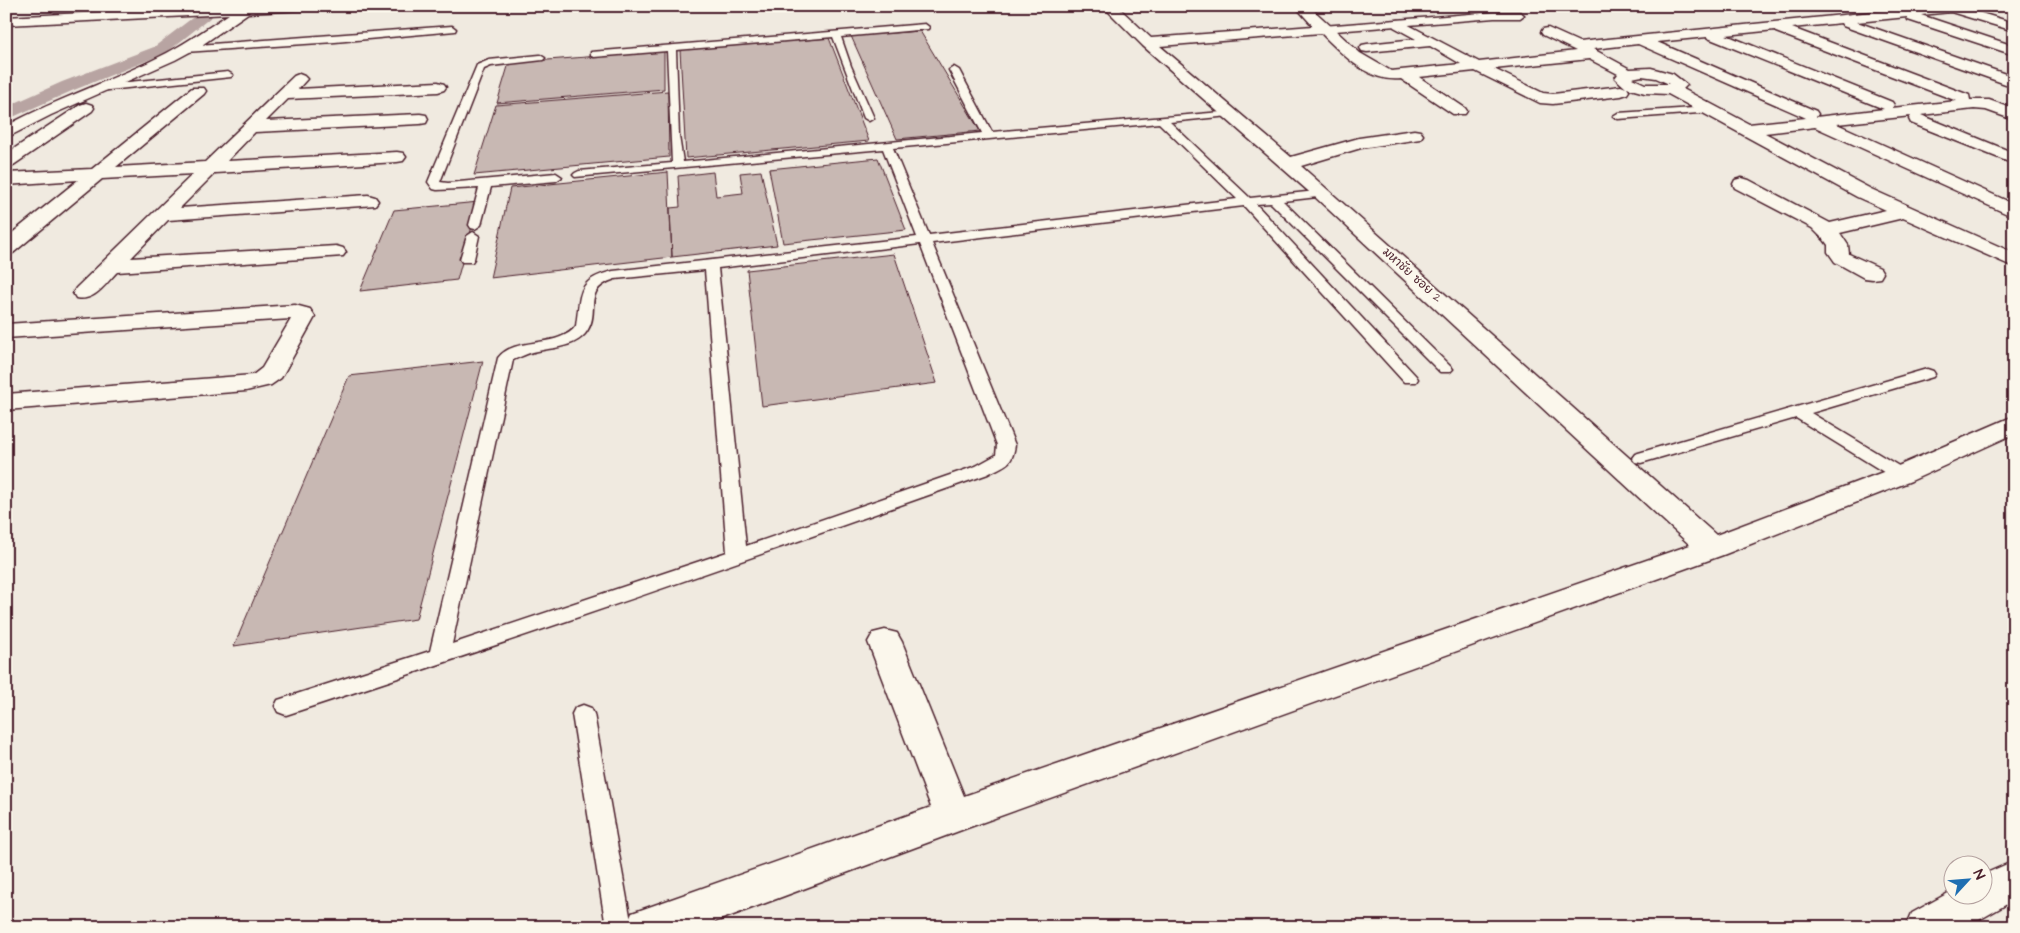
<svg xmlns="http://www.w3.org/2000/svg" width="2020" height="933" font-family="'Architects Daughter','Playpen Sans Thai',sans-serif">
<rect width="100%" height="100%" fill="#f0eae0"/>
<filter id="ink" filterUnits="userSpaceOnUse"><feTurbulence type="fractalNoise" baseFrequency=".02" numOctaves="2"/><feDisplacementMap in="SourceGraphic" scale="10" xChannelSelector="R" yChannelSelector="G"/><feConvolveMatrix kernelMatrix="1 2 1 2 8 2 1 2 1" color-interpolation-filters="sRGB"/></filter>
<g filter="url(#ink)">
<g fill="none" stroke-linecap="round" stroke-linejoin="round">
<!-- canal -->
<path fill="#b8a4a2" fill-rule="evenodd" d="M208,6H225L166,53L74,90L6,120V107L62,82L154,47Z"/>
</g>
<!-- building -->
<path fill="#c8b8b3" stroke="#4a1f2b" d="M920,31L980,131L897,139L851,36Z
M829,38L869,141L686,158L680,50Z
M664,51V89L497,103L509,63Z
M668,91L669,157L474,175L496,105Z
M878,158L906,230L783,243L769,169Z
M761,171L777,245L672,257L670,208L680,207L678,176L713,172L716,196L743,193L740,173Z
M668,172L672,257L490,278L510,188Z
M479,202L457,280L360,291L394,210Z
M894,254L937,383L762,406L747,270Z
M483,361L416,619L234,646L349,376Z"/>
<g fill="none" stroke-linecap="round" stroke-linejoin="round">
<!-- lane casing -->
<g stroke="#4a1f2b" stroke-width="3">
<path id="lane" d="M1494,12H1520L1524,15L1520,18H1494L1323,32L1319,29L1323,26Z
M925,24L929,27L928,29L841,37L851,66L874,118L869,121L864,118L833,37L676,50L679,136L683,162L982,133L949,70L954,67L959,70L992,132L1233,111L1234,113L1233,115L1229,116L1170,122L1250,198L1326,190L1328,193L1326,196L1283,201L1453,369L1450,372H1440L1271,203L1256,204L1416,376L1418,379L1416,382H1404L1244,206L932,243L1015,445C1012,466 1006,464 988,474C755,557 521,638 286,715L278,712L275,706L278,700L430,651L498,358C514,336 559,349 576,326C581,293 576,280 613,271L917,237L883,149L575,177L573,175L575,173L579,171L672,163L667,51L594,57L591,56V52ZM1159,123L1237,199L929,235L893,148ZM920,244L997,445L996,455L976,466L746,546L718,268ZM705,270L727,552L452,644L513,360C518,358 522,356 527,354C545,347 571,350 585,334C603,312 579,291 615,279Z
M452,26L456,29L455,31L335,42L185,52L180,49L185,46Z
M540,55L545,58L543,60L491,66L484,69L440,182L448,183L556,173L562,177L556,181L491,187L481,225L475,229L471,228L469,225L479,188L437,190L433,189L428,182L477,65L489,60Z
M228,72L233,75L231,77L99,91L94,88L99,85Z
M1709,107L1714,110L1713,112L1618,119L1613,116L1618,113Z
M473,232L479,236L474,259L472,262H462L460,259L467,236Z
M1927,369L1933,371L1935,374L1933,377L1811,413L1907,471L1910,475L1907,479L1901,480L1895,479L1796,418L1641,463L1635,462L1632,458L1635,454Z
M583,705L591,708L594,714L632,927H606L572,714L575,708Z"/>
</g>
<!-- street casing -->
<g stroke="#4a1f2b" stroke-width="3">
<path id="street" d="M219,6H308L302,10L248,13L199,47L175,60L51,115L6,138V126C58,98 115,80 167,53C189,41 209,27 229,14L6,25V17Z
M1103,6H1117L1151,38L1313,26L1295,6H1309L1360,53L1391,71L1461,64L1430,46L1367,52L1362,51L1360,48L1362,45L1367,44L1416,39L1394,27L1392,24L1394,21L1399,20L1479,62L1576,51L1543,35L1541,32L1543,29L1548,28L1579,42L1931,6H1978L1971,10L2014,23V31L1951,12L1921,15L2014,46V55L1908,20L1907,17L1857,22L2014,77V87L1843,26L1841,23L1792,28L1969,95L1970,100H1989L2014,109V120L1986,110L1974,109L1921,115L2014,153V164L1911,123L1909,119L1911,116L1837,124L2014,204V217L1815,127L1765,133L1871,189L2014,253V267L1903,218L1840,233L1848,245L1849,254L1880,268L1883,273L1880,278L1872,279L1864,278L1835,262L1828,252V245L1825,241L1812,228L1735,188L1733,184L1735,180L1742,178L1749,180L1830,223L1886,210L1857,197L1668,94L1645,93L1627,88L1629,91L1627,94L1621,96L1553,104L1540,103L1475,71L1419,77L1465,108L1467,111L1465,114H1453L1401,79C1369,83 1342,54 1321,33L1160,46L1291,157L1359,138L1414,130L1420,131L1423,135L1420,139L1361,148L1301,166L1716,535L1891,469L2014,416V434L1911,481L1723,555L967,828L701,927H626L632,913L931,807L868,642L873,633L885,630L897,633L902,642L964,796L1690,545L1315,197L1143,46ZM1775,30L1776,32L1957,101L1892,108L1894,105L1892,102L1726,35ZM1707,37L1708,38L1884,109L1816,117L1818,114L1816,111L1657,42ZM1638,44L1804,117L1806,118L1749,124L1683,89L1687,85L1673,74L1651,68L1630,69L1593,49ZM1589,59L1618,74L1615,78L1626,88L1621,86L1553,94L1543,93L1494,69ZM1642,76L1656,78L1669,84H1645L1632,78Z
M299,74L304,76L307,79L298,89L438,82L444,84L446,87L444,90L438,92L288,99L266,121L420,114L426,115L428,119L426,123L420,124L255,132L227,161L397,152L403,153L406,157L403,161L397,162L215,173L180,208L368,195L375,197L378,201L375,205L168,220L131,258L336,246L343,248L346,252L343,256L117,272C105,284 95,302 76,298L73,293L76,288L193,174L102,179L13,253L6,255V238L78,180L6,185V173L92,169L192,88H204L206,91L204,94L116,167L205,162L294,76Z
M86,103L92,105L94,108L92,111L12,166L6,167V154L80,105Z
M295,305L310,309L315,317L281,378L271,385L246,391L6,410V394L253,375L262,368L291,319L6,338V324Z
M2014,861V900L1967,927H1906L1912,913L1952,891V896H1982V875Z"/>
</g>
<!-- path -->
<path stroke="#4a1f2b" stroke-width="2" stroke-dasharray="0.5 2" stroke-linecap="butt" d="M1710,11L1743,6"/>
<!-- lane -->
<use href="#lane" fill="#fbf7ec" fill-rule="evenodd"/>
<!-- street -->
<use href="#street" fill="#fbf7ec" fill-rule="evenodd"/>
</g>
</g>
<g text-anchor="middle" dominant-baseline="central" stroke-width="4" stroke-linejoin="round" paint-order="stroke">
<!-- far-street labels -->
<g font-size="12" fill="#4a1f2b" stroke="#fbf7ec">
<text transform="translate(1412 275) rotate(42)">มหาชัย ซอย 2</text>
</g>
</g>
<!-- margin -->
<rect width="2020" height="933" fill="none" stroke="#fbf7ec" stroke-width="25"/>
<rect x="12" y="12" width="1995" height="908" fill="none" stroke="#4a1f2b" stroke-width="2" filter="url(#ink)"/>
<!-- north arrow -->
<g transform="translate(1968 880) rotate(64)"><circle r="24" fill="#fbf7ec" stroke="#b4a19f"/>
<path d="M0-4L9 19L0 12L-9 19Z" fill="#1f6fb2"/>
<text y="-8" font-size="14" font-weight="bold" text-anchor="middle" fill="#4a1f2b">N</text>
</g>
</svg>
